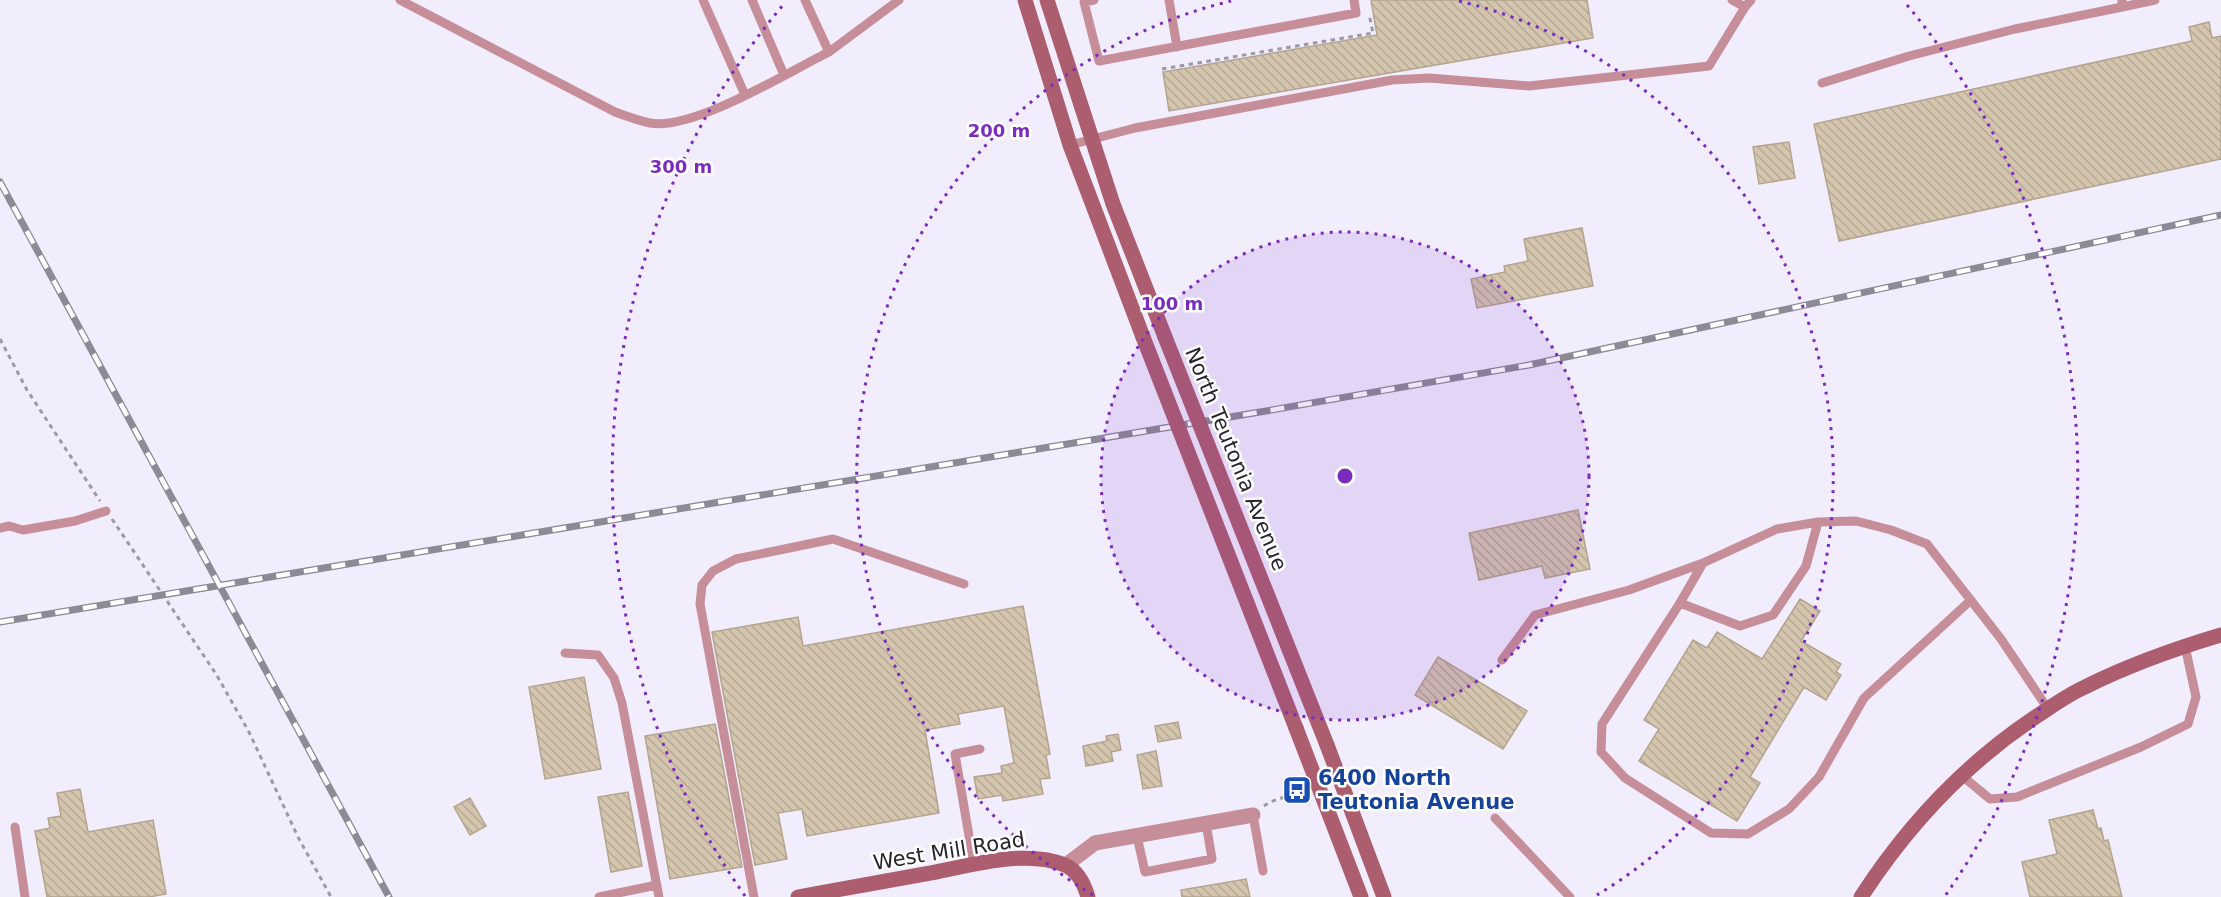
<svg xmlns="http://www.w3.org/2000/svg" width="2221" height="897" font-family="'DejaVu Sans',sans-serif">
<defs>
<pattern id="building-back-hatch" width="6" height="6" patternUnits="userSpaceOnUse" patternTransform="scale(1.5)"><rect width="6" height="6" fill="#d4c5ae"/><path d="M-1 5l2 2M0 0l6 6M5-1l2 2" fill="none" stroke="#b6a996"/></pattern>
</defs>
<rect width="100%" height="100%" fill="#f2edfd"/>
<!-- building -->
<path fill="url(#building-back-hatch)" stroke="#b3a48e" stroke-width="1.5" d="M1371,0H1587L1593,38L1169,111L1163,72L1377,35Z
M2209,22L2212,38L2221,36V159L1839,241L1814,124L2192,41L2189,27Z
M1789,142L1795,178L1759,184L1753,147Z
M1582,228L1593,286L1477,308L1471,279L1505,272L1504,266L1528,261L1524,239Z
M1578,510L1590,569L1545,578L1542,566L1479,580L1469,533Z
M1800,599L1820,611L1801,641L1841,664L1836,672L1841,675L1826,700L1804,687L1750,777L1760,783L1737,821L1639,761L1659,729L1644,720L1693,640L1707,648L1717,632L1762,659Z
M1023,606L1050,754L1046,755L1050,778L1040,779L1043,794L1003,801L1002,795L978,799L974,777L1002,773L1001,766L1014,763L1004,706L958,714L960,724L925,730L939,813L807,836L802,809L778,813L787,859L755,865L712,632L798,617L803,646Z
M1438,657L1527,711L1503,749L1415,695Z
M584,677L601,769L545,779L529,687Z
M1178,722L1181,738L1158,742L1155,726Z
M715,724L742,867L670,879L645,736Z
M1118,734L1121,750L1111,752L1113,761L1086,766L1083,746L1107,741L1106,736Z
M1156,751L1162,786L1143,789L1137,755Z
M80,789L88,832L153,820L166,894L149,897H47L35,831L50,828L48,818L61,816L57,793Z
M628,792L642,866L611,872L598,797Z
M470,798L486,826L470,835L454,807Z
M2093,810L2098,829L2101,828L2104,841L2108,840L2122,897H2030L2022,862L2057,854L2049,820Z
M1246,879L1250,897H1182L1181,890Z"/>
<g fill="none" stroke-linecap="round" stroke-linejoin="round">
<!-- path -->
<path stroke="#9d98a6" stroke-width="3" stroke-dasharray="4.5 4.5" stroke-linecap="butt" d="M1162,69L1373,33L1369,14
M0,339L27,390L100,501
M112,519L216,674L249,732L298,837L331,897
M1264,806L1270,802L1296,793"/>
<!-- lane -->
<path stroke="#c68e98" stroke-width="9" d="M400,0L615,112C626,116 639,121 650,123C693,131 788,72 829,52L805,0
M703,0L745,95
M752,0L784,75
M1094,0L1084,2L1099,61L1356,13L1354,0
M1169,0L1177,47
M1732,0L1745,7
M2122,0V7L2155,0
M829,52L899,0
M1822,83L1909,56L2015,29L2122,7
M1070,145L1135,128L1392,80L1429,78L1529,86L1709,66L1745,7L1751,0
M0,528L9,526L23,530L75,521L106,511
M1703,563L1680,603L1602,724L1601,752L1625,778L1711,833L1748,834L1789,809L1819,777L1864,698L1971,600
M1680,603L1740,626L1773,615L1806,566L1818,522
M565,653L598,655L614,678L622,703L659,897
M1502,660L1535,615L1629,590L1703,563L1777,529L1818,522L1856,521L1891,530L1927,544L2001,639L2048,709
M1961,775L1990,799L2017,797L2141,747L2188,724L2196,697L2185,646
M1253,815L1263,871
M1495,818L1570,897
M15,827L25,897
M1137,836L1145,872L1212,859L1206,823
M974,865L955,754L980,749
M599,897L657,885
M754,897L700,604L702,585L713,571L736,559L833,539L964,584"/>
<!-- street -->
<path stroke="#c68e98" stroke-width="15" d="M1066,865L1095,843L1253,815"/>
<!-- secondary -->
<path stroke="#ac5d6e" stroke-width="15" d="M1025,0L1070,145L1143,337
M1047,0L1113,204L1165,337
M1296,728L1361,897
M1327,745L1384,897
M798,897C840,889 882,882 925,874C966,867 1024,848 1065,865C1078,871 1084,883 1088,897
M1861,897C1907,826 1964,765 2034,718C2051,707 2067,695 2085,687C2129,665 2174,649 2221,635"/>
<!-- rail casing -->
<g stroke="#8d8996" stroke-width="7">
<path id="rail" d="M0,182L389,897
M0,622L1266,411L1529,365L2221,215"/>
</g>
<!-- rail -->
<use href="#rail" stroke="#fff" stroke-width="4.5" stroke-dasharray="14" stroke-linecap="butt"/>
<!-- secondary-bridge -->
<path stroke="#ac5d6e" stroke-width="15" d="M1143,337L1296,728
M1165,337L1327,745"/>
</g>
<!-- distance rings -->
<circle cx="1345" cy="476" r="244" fill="#7b2cbf" fill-opacity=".12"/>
<g fill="none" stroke="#7b2cbf" stroke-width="3" stroke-dasharray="3 6">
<circle cx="1345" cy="476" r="244"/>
<path d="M1093 895A489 489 0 0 1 1231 1M1459 1A489 489 0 0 1 1597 895"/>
<path d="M745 896A733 733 0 0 1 783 5M1907 5A733 733 0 0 1 1945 896"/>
</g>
<!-- icons -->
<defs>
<g id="bus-square" transform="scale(1.5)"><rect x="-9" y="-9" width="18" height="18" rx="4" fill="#1a4fb4" stroke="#fff"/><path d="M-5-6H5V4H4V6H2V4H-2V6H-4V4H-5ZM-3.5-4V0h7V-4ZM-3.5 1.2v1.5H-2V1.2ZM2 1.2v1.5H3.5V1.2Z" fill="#fff"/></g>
</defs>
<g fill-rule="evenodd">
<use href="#bus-square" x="1297" y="790"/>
</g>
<g text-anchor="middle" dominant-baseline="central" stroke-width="5" stroke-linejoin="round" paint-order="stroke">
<!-- street labels -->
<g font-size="21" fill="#26232c" stroke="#fff">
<text transform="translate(1236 459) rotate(68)">North Teutonia Avenue</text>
<text transform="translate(949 851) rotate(-9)">West Mill Road</text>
</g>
<!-- transit labels -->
<g font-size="21" font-weight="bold" fill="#164399" stroke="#fff" text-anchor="start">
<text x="1318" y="778">6400 North<tspan x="1318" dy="24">Teutonia Avenue</tspan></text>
</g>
</g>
<circle cx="1345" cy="476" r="9" fill="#7b2cbf" stroke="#fff" stroke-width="3"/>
<g font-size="18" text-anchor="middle" font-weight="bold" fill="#7b2cbf" stroke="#fff" stroke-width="5" stroke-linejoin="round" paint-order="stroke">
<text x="999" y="137">200 m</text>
<text x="681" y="173">300 m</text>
<text x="1172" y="310">100 m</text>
</g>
</svg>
